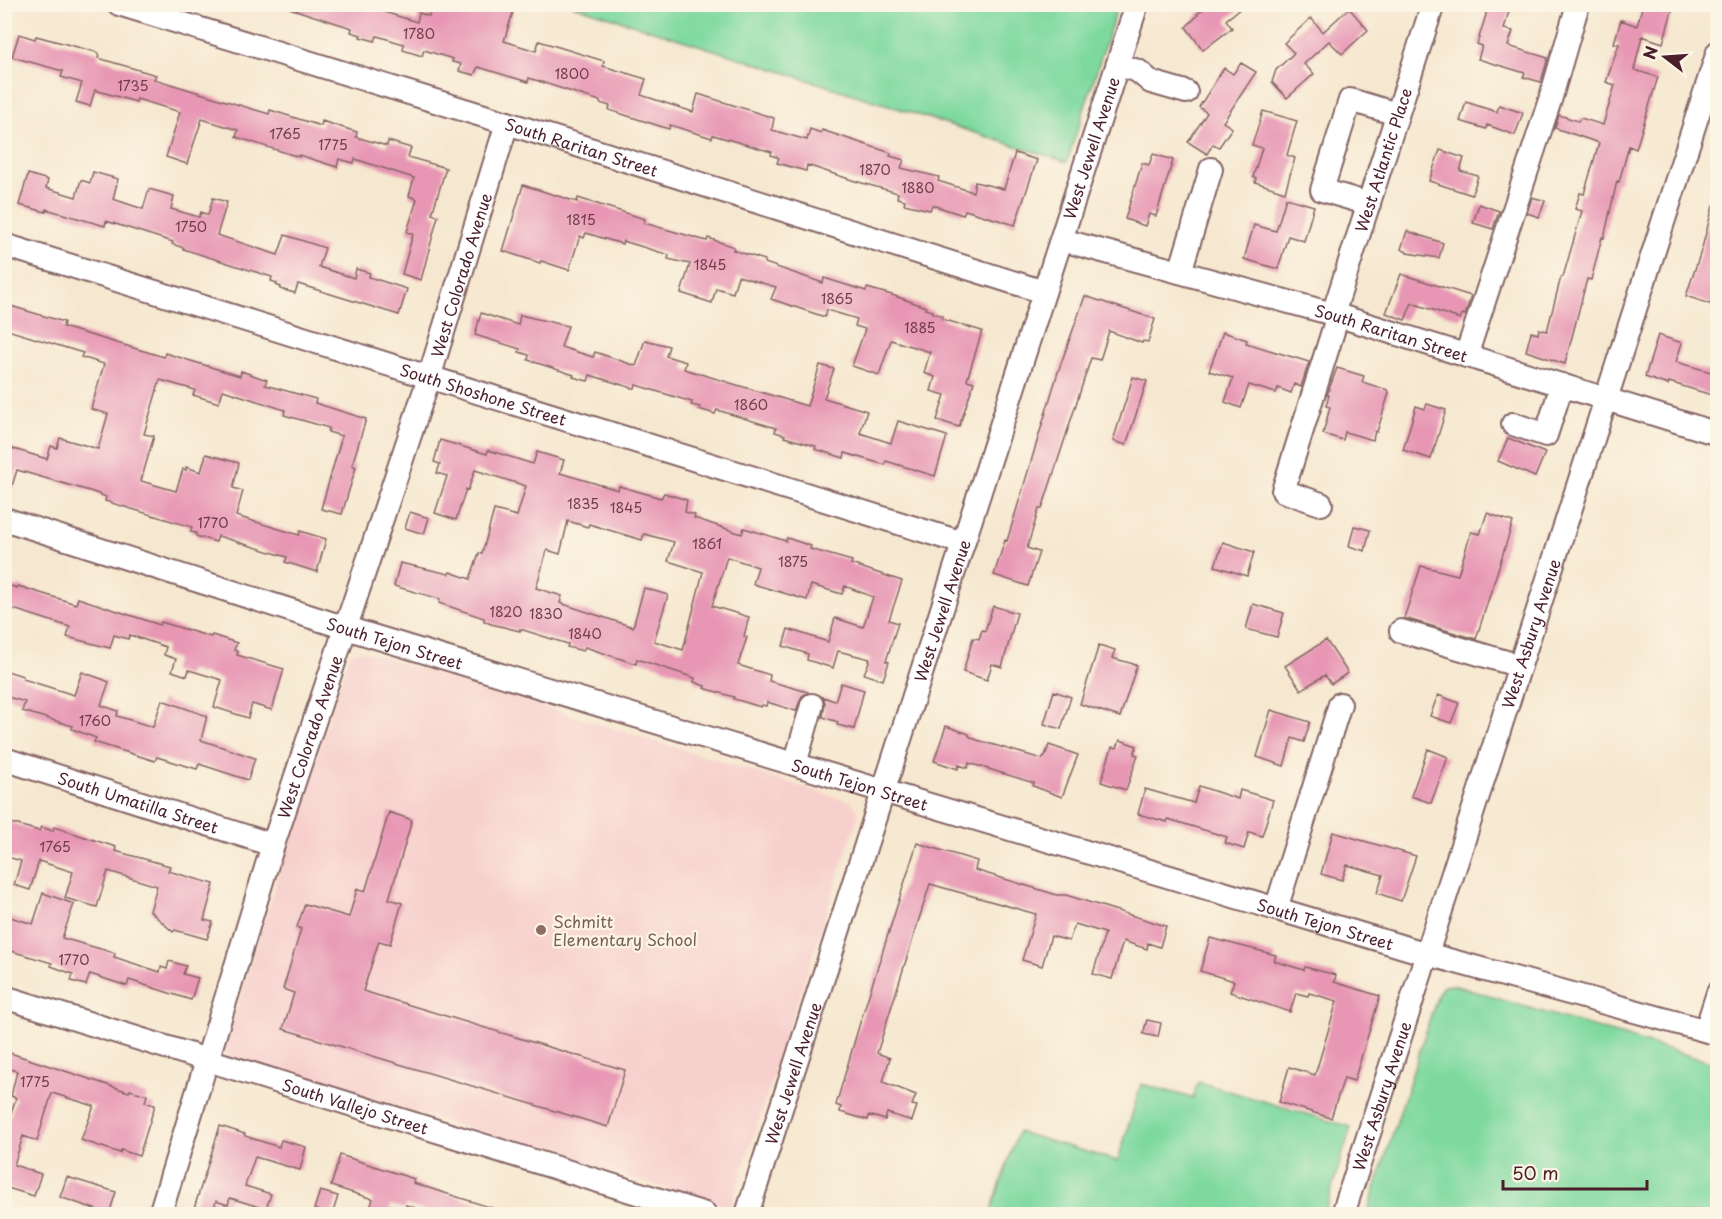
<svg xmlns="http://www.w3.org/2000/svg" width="1722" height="1219" font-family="'Playpen Sans',sans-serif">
<rect width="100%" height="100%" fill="#fcf5e5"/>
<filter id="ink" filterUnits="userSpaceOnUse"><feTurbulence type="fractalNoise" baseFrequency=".0167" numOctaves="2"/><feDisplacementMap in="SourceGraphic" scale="12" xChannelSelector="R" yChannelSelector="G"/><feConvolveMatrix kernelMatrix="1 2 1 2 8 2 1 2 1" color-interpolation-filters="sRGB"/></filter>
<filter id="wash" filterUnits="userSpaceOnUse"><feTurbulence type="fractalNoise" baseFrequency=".008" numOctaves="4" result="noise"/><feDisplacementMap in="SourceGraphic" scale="24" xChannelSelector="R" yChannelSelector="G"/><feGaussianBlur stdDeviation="1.35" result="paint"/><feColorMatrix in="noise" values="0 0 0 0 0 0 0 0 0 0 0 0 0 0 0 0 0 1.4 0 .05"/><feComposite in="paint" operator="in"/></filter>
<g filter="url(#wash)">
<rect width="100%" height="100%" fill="#f6e8d0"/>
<!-- built -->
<path fill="#f7d0cd" d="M360,650L852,802L859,813L732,1203L727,1207L227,1056L224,1046L349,655Z"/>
<!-- green -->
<path fill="#7ed99f" stroke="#647c65" stroke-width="1.5" d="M572,5L1118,4V5L1067,162Z
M1453,985L1717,1064V1214H1367L1438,994L1443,986Z
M1198,1082L1351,1127L1324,1214H990L1018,1132L1118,1161L1141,1084L1193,1098Z"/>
<g id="blocks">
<!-- building -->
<path fill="#e796b4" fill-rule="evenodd" d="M290,4H374L385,8L384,12L417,22L419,13L429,16L433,4H511L509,11L513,12L504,41L536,51L539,41L604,61L603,66L646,79L641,95L693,112L698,94L774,118L772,130L807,140L810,129L821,133L822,130L891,153L890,156L904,160L901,168L939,177L938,181L973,192L975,182L1004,189L1015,153L1037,160L1015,225L965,210L963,215L932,205L930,210L904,204L905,200L897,198L898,193L855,181L807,165L806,171L777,163L779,158L771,155L772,152L713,135L712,138L670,125L669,129L609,110L610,106L600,103V101L529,78L528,82L478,67L474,75L459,71L461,64L452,62L453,59L424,50L422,56L403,50L404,44L377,36L375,41L360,37L361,35L351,32L352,28L289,8Z
M1210,4H1246L1226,20L1232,28L1203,50L1186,27L1198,15L1197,14Z
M1486,4H1511L1504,29L1513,31L1508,46L1548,58L1541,82L1523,77L1525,73L1478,59L1482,46L1477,44L1486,15Z
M1643,4H1674L1663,43L1642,36L1634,70L1658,77L1636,149L1629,146L1619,182L1617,181L1604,238L1602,237L1591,280L1587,279L1565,364L1526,351L1531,332L1538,334L1539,329L1547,331L1561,277H1563L1582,211L1575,209L1580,193L1584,194L1599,143L1555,128L1559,115L1578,121L1581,118L1603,125L1615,85L1606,82L1619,44L1614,43L1621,20L1637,26Z
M1349,8L1368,30L1342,54L1329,41L1304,64L1314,74L1287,98L1272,82L1276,70L1294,53L1284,43L1311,18L1323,32Z
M19,34L35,39L36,36L96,52L99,54L98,58L156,75L154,79L269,114L270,110L321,126L322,121L357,132L356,137L387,146L388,141L411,148L408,157L446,168L432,214L438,216L421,280L402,274L413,234L407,232L417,199L409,196L414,178L355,159L354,163L339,159L337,167L299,155V157L236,137L238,130L202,119L187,164L166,157L180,112L137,99L136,102L95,90L90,106L76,102L82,83L61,77L63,71L12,57Z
M1241,63L1256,72L1223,122L1232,128L1219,147L1213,144L1207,154L1188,142L1207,113L1199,107L1224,68L1233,74Z
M1466,102L1497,112L1499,105L1523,113L1515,135L1487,125L1486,129L1460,121Z
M1263,111L1297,121L1287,155L1295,158L1285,192L1255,182L1256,178L1253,177L1262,148L1252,145Z
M1440,150L1464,158L1460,171L1478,176L1472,195L1429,181Z
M1153,154L1173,160L1156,216L1149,214L1145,226L1125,219L1142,163L1149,165Z
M93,172L118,179L113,199L143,209L149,189L174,196L171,209L199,217L201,212L208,215L213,198L227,202L217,235L278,255L285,235L325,248L319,267L354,278L356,269L370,273L369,277L407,289L399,315L298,284L295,293L280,289L281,287L276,285L277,283L271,281L272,277L183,249L184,248L172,244L173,242L106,221L105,226L46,209V212L19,205L28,174L48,180L46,188L76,197L81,180L90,183Z
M523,185L577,202L578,198L645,219L644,223L707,241L708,238L734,247L733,250L765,260V263L823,283L824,278L866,291L867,288L892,295L926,307L925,309L933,311V313L943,316L942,319L982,331L967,380L974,382L959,427L937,420L945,395L931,391L935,377L924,373L930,352L891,340L879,375L852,366L865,329L855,326L857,319L827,310L825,317L771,299L776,287L738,276L733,293L716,288L712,303L681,293L690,264L668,259L669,255L623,241L622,244L586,233L584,238L580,236L569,270L541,261L540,263L503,251Z
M1532,197L1545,201L1539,217L1527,213Z
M1286,198L1314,206L1304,241L1288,236L1278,269L1244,259L1254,225L1276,231Z
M1479,204L1499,211L1493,229L1473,223Z
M1713,206L1718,207V292L1713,305L1686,296L1702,248Z
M1407,231L1443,243L1439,258L1407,253V252L1401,249Z
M1401,274L1471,296L1465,315L1462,314L1460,319L1412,303L1405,320L1386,313Z
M1085,296L1155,319L1148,342L1143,341L1142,343L1109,331L1100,360L1091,358L1057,463L1042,509H1039L1027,548L1039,552L1028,586L994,575L1005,540L1007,541L1058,372Z
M4,304L64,322L63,327L154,354L164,357L165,353L240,376L241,371L267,380L265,385L316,399L315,403L366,419L352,465L356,467L342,514L321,509L342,436L328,432L329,428L284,415L285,410L223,390L219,403L193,395L195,390L160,380L144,434L154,436L141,481L176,491L183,469L186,470V467L201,472L206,454L239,463L233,488L243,491L236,516L299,535L300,531L326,539L317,572L285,562L287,557L218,536L216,542L196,536V533L190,532L192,527L105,501L106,497L93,492L17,470L8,499H4V446L47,459L51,446L57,448L60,438L98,449L108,414L91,409L104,364L81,357L83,353L4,329Z
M481,313L518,325L520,315L568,326L561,347L593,357L595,352L636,366L645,340L669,346L666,356L686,362L684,369L807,406L820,365L834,369L824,398L867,411L860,433L891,443L898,421L947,436L935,476L886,461L885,465L845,453L844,458L815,449L816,446L784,437L785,435L775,432L776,428L717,410L715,414L699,409L700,407L691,405L692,402L636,385L635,388H632L590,375L588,381L573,377L574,375L528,360L529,355L519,352L520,349L475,335Z
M1223,332L1247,340L1246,343L1309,362L1301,387L1294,384L1291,393L1278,388L1276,393L1249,385L1241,408L1225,402L1233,378L1209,371Z
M1658,335L1682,343L1676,362L1718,374V397L1669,382L1668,385L1645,377Z
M1337,368L1364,376L1362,382L1388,390L1389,393L1377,432L1375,431L1373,440L1345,432L1343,440L1323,434L1330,407L1326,406L1329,395H1327Z
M1133,377L1147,381L1126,445L1113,441Z
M1427,404L1446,410L1431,459L1403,450L1416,406L1425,409Z
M1508,438L1545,453L1535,477L1498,461Z
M440,440L487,454L488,450L533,464L537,452L564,460L560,473L618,490L619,486L661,498L664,493L687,500L685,512L695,515L694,518L742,534L744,528L786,541L787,538L811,546L810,549L852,561L851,564L902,581L889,620L898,623L886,661L889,662L883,680L864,674L870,659L838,651L833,668L807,660L808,654L783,646L788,629L828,642L835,618L863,627L873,597L845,586L842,594L811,585L807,600L753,584L758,567L727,557L712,606L749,617L744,636L747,637L738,665L770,675L769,681L808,692L802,696L796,711L767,702L766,706L762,705L761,707L734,699V697L704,688L705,686L694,682L695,678L637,659L636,664L585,647L583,651L567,647L568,644L520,629V631L491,624L484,621V618L439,603L440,599L394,586L400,563L449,574L450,572L470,579L479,553L482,554L494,510L517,516L526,486L475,470L468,490L466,489L456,520L435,513L447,476L437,473L440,464L434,462ZM568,521L588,527L589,524L642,540L644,534L674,542L668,561L703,572L683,650L654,641L668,595L644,588L633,627L560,603L562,596L536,588L547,550L560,554Z
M410,512L429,518L424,534L405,528Z
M1487,513L1513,522L1476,639L1404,618L1421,566L1458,575L1471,532L1480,534Z
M1354,526L1370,530L1365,551L1349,546Z
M1223,542L1254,552L1247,576L1215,566Z
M8,585L17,588L18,586L76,604L78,598L160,625L161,622L211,637L212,635L237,643L234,650L238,652L237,655L284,669L272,710L252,704L248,718L214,707L222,680L189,670L187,676L172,671L176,659L164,655L166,647L130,635L128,639L114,635L110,648L67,637L70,627L4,606V596Z
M1253,604L1284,613L1277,637L1246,629Z
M993,606L1017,613L1002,667L992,664L987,680L963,672L973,638L979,639L982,630L985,631Z
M1326,640L1348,673L1331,684L1325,675L1301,690L1285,666Z
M1099,645L1115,650L1112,658L1137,665L1120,717L1080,704Z
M4,670L23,676V679L74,695L82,672L102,679L109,682L101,705L118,711L117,716L153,727L162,700L207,716L201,740L255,758L248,780L199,764L197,769L157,757L155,761L94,742L96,738L72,729L73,726L22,711L25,702L4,696Z
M841,683L864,690L854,729L837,725L838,722L823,717L825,702L823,697L835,701Z
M1054,691L1071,697L1061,729L1044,724Z
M1438,695L1459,703L1451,723L1430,716Z
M1271,710L1310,722L1304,742L1292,738L1284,766L1257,757Z
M946,726L969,734V736L977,740L1042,759L1044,756H1045L1049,745L1078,755L1062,797L1033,786L1034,783L969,763L968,768L959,765L958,769L934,761Z
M1120,740L1137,746L1134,754L1138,755L1126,790L1101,782L1112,747L1117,748Z
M1428,749L1448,757L1431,803L1411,796Z
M1199,786L1238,799L1240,790L1273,800L1262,836L1249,832L1244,849L1225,843L1227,837L1168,819L1167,822L1138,814L1145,789L1194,803Z
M389,812L412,820L389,899L402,903L390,944L379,941L363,991L625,1070L608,1127L283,1029L294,993L283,989L301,929L297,927L305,904L349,917L357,889L365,892Z
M4,821L39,831L41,827L53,831L54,827L116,847L115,851L170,866L168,871L214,884L204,920L213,922L207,939L175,930L173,932L150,911L157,886L108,871L97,907L65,898L73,872L39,861L30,890L14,885L21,861L4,856Z
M1333,832L1416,856L1401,901L1377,893L1383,875L1347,865L1342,880L1321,874Z
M917,843L977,861L975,870L1057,895H1066L1166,926L1160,947L1148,943L1147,949L1123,941L1112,979L1093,974L1105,933L1075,924L1069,941L1051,936L1042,966L1022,960L1036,914L930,884L877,1053L890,1058L883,1082L916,1095L912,1105L917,1106L912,1121L887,1113L885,1120L869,1115L868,1120L840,1112L841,1107L836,1105L859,1026Z
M43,893L74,904L62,938L115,953L114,957L160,972L161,967L167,969L169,961L186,966L183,974L198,978L191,1000L129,980L127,986L90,974L86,985L71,981L73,974L51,966L52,963L4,949V937L10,917L33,924Z
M1210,938L1276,955L1274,961L1304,970L1305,967L1336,975L1334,982L1380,996L1354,1081L1344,1078L1331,1118L1279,1102L1289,1067L1315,1075L1337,1001L1309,993L1308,996L1296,993L1290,1012L1230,992L1234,981L1200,971Z
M1147,1020L1161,1023L1158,1037L1143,1034Z
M4,1051L129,1092L130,1090L147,1095L145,1102L155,1105L139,1156L121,1150L120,1153L81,1140L94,1106L52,1093L37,1141L23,1136L14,1165L41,1174L34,1196L4,1187V1135L16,1098L11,1096L17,1071L4,1067Z
M220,1126L245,1134V1136L279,1147L281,1140L306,1147L300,1170L255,1157L245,1186L271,1194L266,1209L230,1198L228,1205L216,1201L212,1215H192Z
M340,1155L414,1179L413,1183L502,1211V1215H437L406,1205L405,1209L391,1205L388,1215H368L373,1199L331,1186Z
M67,1177L116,1192L109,1214L60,1197Z
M320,1191L338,1196L332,1215L314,1209Z"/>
</g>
</g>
<g filter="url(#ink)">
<use href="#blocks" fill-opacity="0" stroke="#866565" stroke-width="1.5"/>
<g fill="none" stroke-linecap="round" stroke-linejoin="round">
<!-- minor casing -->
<g stroke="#866565" stroke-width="26">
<g id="minor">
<path id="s1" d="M119,4L507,123L1044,292"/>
<path d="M1118,65L1138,71L1151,82L1186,92"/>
<path d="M1369,204L1322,190L1350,100L1397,114"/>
<path id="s2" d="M1062,240L1333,314L1718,434"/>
<path id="s3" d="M4,245L963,543"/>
<path d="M1180,272L1211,169"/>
<path id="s4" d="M1333,314L1433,4"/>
<path d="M1466,356L1551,97L1578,4"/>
<path d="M1513,424L1546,435L1562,385"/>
<path d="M1321,504L1283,491L1338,315"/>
<path id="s5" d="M4,519L346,628L883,791L1427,954L1718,1034"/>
<path d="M1401,631L1520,666"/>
<path id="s6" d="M4,759L273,845"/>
<path d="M795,764L812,705"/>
<path d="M1276,909L1340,704"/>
<path id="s7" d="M4,997L705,1214"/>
<path d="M1706,1030L1718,993"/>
<path id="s8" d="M160,1214L273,845L429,378L507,123"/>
<path id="s9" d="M747,1214L1137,4"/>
<path id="s10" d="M1343,1214L1718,52"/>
</g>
</g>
<!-- minor -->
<use href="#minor" stroke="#fff" stroke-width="22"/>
</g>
</g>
<!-- markers -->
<circle fill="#8d6e63" stroke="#fcf5e5" stroke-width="2" cx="541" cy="930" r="6"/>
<g text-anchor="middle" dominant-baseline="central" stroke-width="4.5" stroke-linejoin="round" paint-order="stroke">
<!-- number labels -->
<g font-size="14" fill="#713d4d">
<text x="419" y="33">1780</text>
<text x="572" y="73">1800</text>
<text x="133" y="85">1735</text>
<text x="285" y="133">1765</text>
<text x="333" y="144">1775</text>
<text x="875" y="169">1870</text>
<text x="918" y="187">1880</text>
<text x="581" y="219">1815</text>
<text x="191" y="226">1750</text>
<text x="710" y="264">1845</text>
<text x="837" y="298">1865</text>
<text x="920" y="327">1885</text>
<text x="751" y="404">1860</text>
<text x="583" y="503">1835</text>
<text x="626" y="507">1845</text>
<text x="213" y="522">1770</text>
<text x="707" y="543">1861</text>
<text x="793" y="561">1875</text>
<text x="506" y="611">1820</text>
<text x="546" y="613">1830</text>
<text x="585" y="633">1840</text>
<text x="95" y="720">1760</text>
<text x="55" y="846">1765</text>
<text x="74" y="959">1770</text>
<text x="35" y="1081">1775</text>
</g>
<!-- street labels -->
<g font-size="16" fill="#4a1f2b" stroke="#fcf5e5">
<text stroke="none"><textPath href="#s1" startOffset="484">South Raritan Street</textPath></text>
<text stroke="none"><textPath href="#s9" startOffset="1120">West Jewell Avenue</textPath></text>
<text stroke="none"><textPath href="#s4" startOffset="162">West Atlantic Place</textPath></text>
<text stroke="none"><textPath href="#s8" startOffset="986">West Colorado Avenue</textPath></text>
<text stroke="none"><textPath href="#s2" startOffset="342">South Raritan Street</textPath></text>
<text stroke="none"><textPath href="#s3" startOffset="502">South Shoshone Street</textPath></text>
<text stroke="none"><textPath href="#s9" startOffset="634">West Jewell Avenue</textPath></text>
<text stroke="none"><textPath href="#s10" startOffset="610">West Asbury Avenue</textPath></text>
<text stroke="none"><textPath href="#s5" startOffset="410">South Tejon Street</textPath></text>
<text stroke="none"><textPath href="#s8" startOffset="500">West Colorado Avenue</textPath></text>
<text stroke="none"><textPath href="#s5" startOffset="896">South Tejon Street</textPath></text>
<text stroke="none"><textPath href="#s6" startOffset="141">South Umatilla Street</textPath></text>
<text stroke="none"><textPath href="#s5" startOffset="1382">South Tejon Street</textPath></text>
<text stroke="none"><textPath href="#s9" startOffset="148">West Jewell Avenue</textPath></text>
<text stroke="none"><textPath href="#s10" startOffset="124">West Asbury Avenue</textPath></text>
<text stroke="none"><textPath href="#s7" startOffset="368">South Vallejo Street</textPath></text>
</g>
<!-- education labels -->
<g font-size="16" fill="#785e54" stroke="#fcf5e5" text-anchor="start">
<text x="553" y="921">Schmitt<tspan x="553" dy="18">Elementary School</tspan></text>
</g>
</g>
<!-- margin -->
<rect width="1722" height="1219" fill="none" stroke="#fcf5e5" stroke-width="24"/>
<!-- north arrow -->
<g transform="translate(1665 57) rotate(287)" stroke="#fcf5e5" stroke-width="4.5" paint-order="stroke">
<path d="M0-4.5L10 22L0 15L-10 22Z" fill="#4a1f2b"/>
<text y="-9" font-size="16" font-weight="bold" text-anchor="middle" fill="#4a1f2b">N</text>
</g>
<!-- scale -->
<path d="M1503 1180v9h144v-9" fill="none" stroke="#4a1f2b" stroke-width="3"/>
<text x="1512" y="1180" font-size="18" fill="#4a1f2b" stroke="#fcf5e5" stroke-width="4.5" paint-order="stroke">50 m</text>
</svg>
